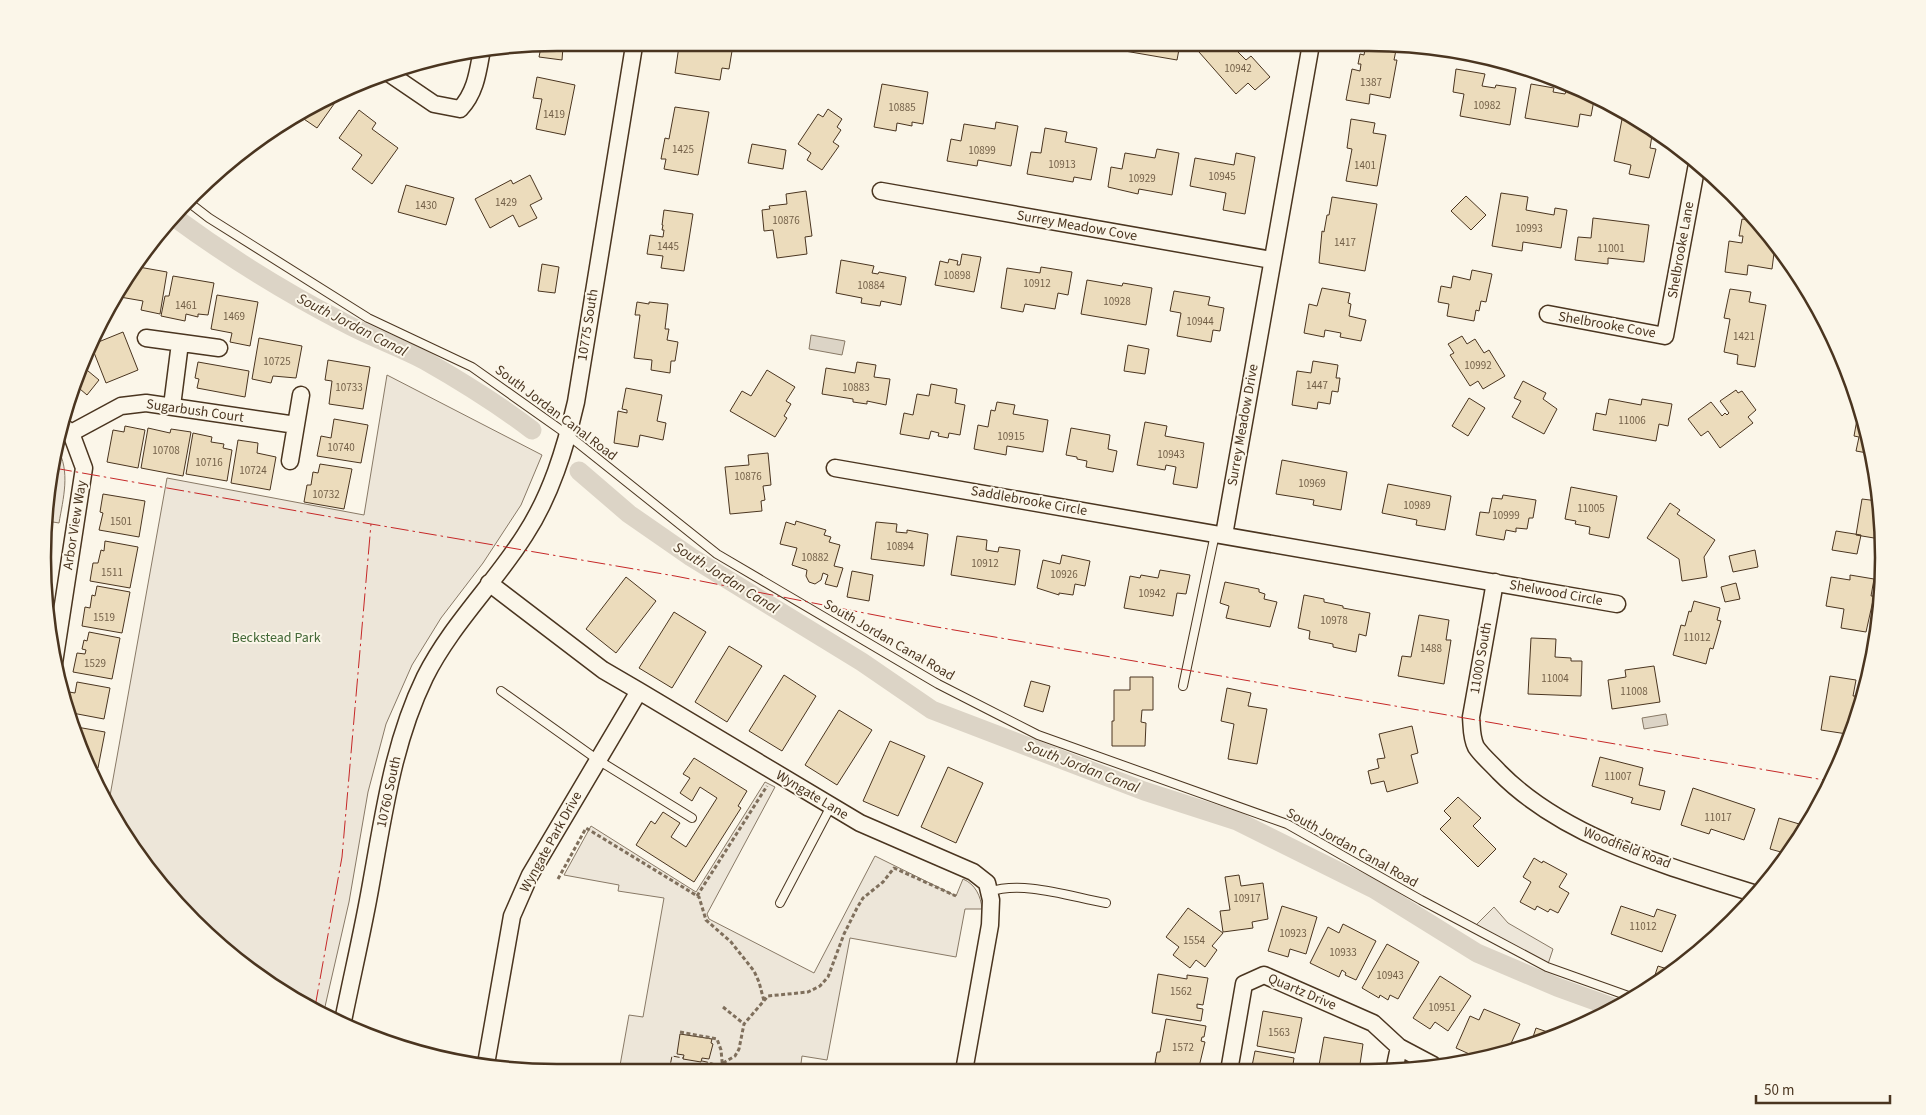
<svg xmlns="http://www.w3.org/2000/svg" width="1926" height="1115" font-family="'Source Sans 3',sans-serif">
<rect width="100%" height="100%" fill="#fbf6e9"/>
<!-- green -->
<path fill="#ede6d9" stroke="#887966" d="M387,375L542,455L521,505L483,563L441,618L412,665L386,724L368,792L349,902L324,1011L272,986L218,945L149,871L108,807L167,478L364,515Z
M57,448C71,471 63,499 59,523L47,521Z
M765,782L775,787L707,914L709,919L814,973L875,856L956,896L963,879C975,884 981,896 982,909H965L956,957L850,938L827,1060L802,1056L800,1071H619L629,1015L643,1017L664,898L618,891L619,885L564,875L591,826L696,892Z
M1494,907L1508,923L1553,949L1547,967L1473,928Z"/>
<!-- water -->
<path fill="#dcd4c6" stroke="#887966" d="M811,335L845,341L842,355L809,349Z
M1666,714L1668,725L1644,729L1642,718Z"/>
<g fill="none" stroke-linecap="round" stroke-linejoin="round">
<!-- canal -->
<path stroke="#dcd4c6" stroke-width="19" d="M174,217C227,256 283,291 341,321C368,336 397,346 424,360C461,381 498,404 532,430
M579,471L629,514L691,557L862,662L932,710L1144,791L1237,821L1374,889L1477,953L1557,987L1615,1008"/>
</g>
<!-- building -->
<path fill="#ecdcbc" stroke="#4a3520" d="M1180,44L1177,60L1119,50L1120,45Z
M1207,44H1242L1244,47L1238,52L1246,60L1251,56L1270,77L1255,90L1248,83L1236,94L1199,52Z
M1366,44L1396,50L1394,60H1397L1390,98L1370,94L1369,104L1346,100L1352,69L1360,71L1361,64H1358L1360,54L1364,55Z
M679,46H725L724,50L732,51L729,69L722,68L720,80L675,73Z
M541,47H563L562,60L539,57Z
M1456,69L1485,74L1482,86L1495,88L1496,85L1516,88L1510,125L1460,116L1464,94L1453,92Z
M537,77L575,85L565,135L536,129L542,99L533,98Z
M882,84L928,92L923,124L912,122V126L897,123L896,131L874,127Z
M1531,84L1554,88L1553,92L1565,94L1568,86L1594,100L1591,116L1580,114L1578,127L1525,118Z
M334,94L339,97L317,128L298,115Z
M675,107L709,112L698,175L664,169L666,159H661L665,138L669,139Z
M828,109L842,119L837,127L841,130L833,142L839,146L822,170L807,160L811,153L798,144L818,114L823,117Z
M359,110L376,123L372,129L398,148L372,184L352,169L362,155L339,138Z
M1623,114L1653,129L1650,148L1656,149L1649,178L1629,174L1631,165L1614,161Z
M1351,119L1375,123L1373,133L1386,135L1377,186L1346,181L1352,149L1347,148Z
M996,122L1018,126L1011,166L978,160L977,166L947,161L951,139L961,141L964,124L995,129Z
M1045,128L1067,132L1065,142L1097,148L1091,180L1074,177L1073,182L1027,174L1031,152L1041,153Z
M752,144L786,150L783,169L748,163Z
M1157,149L1179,153L1172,195L1139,189L1138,194L1108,187L1111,167L1122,169L1125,153L1155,158Z
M1236,153L1255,157L1245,214L1223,210L1226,193L1190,186L1195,158L1234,165Z
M530,175L542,199L530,205L537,218L519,227L513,215L490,228L475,199L511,180L513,184Z
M406,185L454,198L446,225L398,212Z
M806,191L812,236L805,237L807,254L777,258L773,230L764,231L762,210L770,209L769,206L787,204L786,194Z
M1501,193L1528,197L1526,210L1554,215L1555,208L1567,210L1561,248L1523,242L1522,251L1492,246Z
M1466,196L1486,215L1471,230L1451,211Z
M1332,197L1377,204L1365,271L1319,263L1322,231L1324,232L1327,215H1329Z
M664,210L693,214L684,271L661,268L663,256L647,254L650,235L663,237L664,230H662L663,225H662Z
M1593,218L1649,225L1644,262L1608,258V264L1575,260L1578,237L1591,238Z
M1742,219L1755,221L1775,245L1772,269L1748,265L1747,275L1725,272L1729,241L1742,243L1743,236H1739Z
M962,254L981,257L974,292L935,285L940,261L948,263L949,259L958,261L957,265H960Z
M841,260L874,266L872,273L878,274L879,272L906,277L901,305L881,301L880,306L861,303L862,298L836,293Z
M542,264L559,267L555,293L538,291Z
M133,266L167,272L160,314L141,310L143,301L120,297L122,284Z
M1041,267L1072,272L1068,295L1058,293L1055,309L1025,304L1023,312L1001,308L1007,268L1040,273Z
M1472,270L1492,274L1486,302L1481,301L1479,311L1476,310L1474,321L1447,316L1449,304L1438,302L1441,286L1451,288L1453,276L1470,280Z
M173,276L214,283L208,315L198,314V317L186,314L185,321L161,316L165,296H169Z
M1087,280L1122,286L1123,283L1152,288L1146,325L1081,314Z
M1322,288L1350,293L1348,303L1351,304L1349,316L1366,320L1361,341L1340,337L1341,333L1325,330L1324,337L1304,333L1309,304L1317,306Z
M1730,289L1751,292L1749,302L1766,305L1755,367L1737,364L1738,355L1724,352L1730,319L1724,318Z
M1174,291L1210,297L1208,305L1224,308L1220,331L1213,330L1211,342L1177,336L1181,313L1170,311Z
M217,295L258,302L250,346L230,342L232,333L211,329Z
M637,302L649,304V302L668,304L665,329H669L667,340L678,342L675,361H671L670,373L651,370L652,360L634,358L640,315H635Z
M123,332L138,370L106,383L91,345Z
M1462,336L1467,344L1475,339L1484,353L1489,350L1505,376L1483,389L1478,381L1470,386L1450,355L1454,353L1448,344Z
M259,338L302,346L296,378L273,376L271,383L252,379Z
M1128,345L1149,349L1145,374L1124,371Z
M328,360L370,367L363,409L329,404L332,381L325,380Z
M1313,361L1338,365L1336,378H1340L1338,392L1332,391L1330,404L1318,402L1317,409L1292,405L1297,371L1311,373Z
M198,362L249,371L245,397L197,388L199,379L195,378Z
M857,362L876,365L874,377L890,379L886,405L867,401V404L853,402V399L822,394L826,368L855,373Z
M82,366L99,380L87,395L80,389L67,405Z
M767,370L795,387L786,401L791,404L784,416L787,418L775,437L730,411L742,391L751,396Z
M1523,381L1546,393L1543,399L1557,409L1544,434L1512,417L1521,401L1514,398Z
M931,384L957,389L955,403L965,405L960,435L949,433L948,438L938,436L939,433L931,431L929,439L900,434L904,413L913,415L917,394L929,396Z
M626,388L662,395L657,421L666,423L663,440L640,435L638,447L614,443L618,411L627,413V410L622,409Z
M1736,390L1738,393L1742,391L1756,410L1748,417L1753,423L1720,448L1708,431L1701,436L1688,419L1711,402L1722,416L1725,413L1727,415L1729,413L1720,401Z
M1469,398L1485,408L1468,436L1452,426Z
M1609,399L1641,405L1642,399L1672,404L1668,426L1659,424L1656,441L1593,430L1596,413L1606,415Z
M997,402L1015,405L1013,414L1048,420L1043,452L1007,446L1006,455L974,449L978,425L988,427L991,410L995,411Z
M1858,414H1861L1873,454L1856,451L1859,437L1854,436Z
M334,419L368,425L361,463L317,456L321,436L331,438Z
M1145,422L1167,426L1165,436L1204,443L1197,488L1173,484L1176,467L1166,465L1165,470L1137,465Z
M125,426L145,430L138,468L107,462L113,430L124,432Z
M148,428L170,433L171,429L191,432L183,476L141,468Z
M1071,428L1110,435L1108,449L1117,451L1113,472L1086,467L1087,461L1077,459V457L1066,455Z
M193,433L212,437L211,442L224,444L223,448L232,450L227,481L186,474Z
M238,440L258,443L257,453L276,457L270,490L231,483Z
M768,453L771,485L763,486L765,500L761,501L762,511L730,514L725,467L749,465L748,455Z
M1282,460L1347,472L1341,510L1313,505L1314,500L1276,494Z
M320,464L352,469L344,509L304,502L307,485H311L313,472L318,473Z
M1388,484L1451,496L1445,530L1416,525L1417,520L1382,513Z
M1571,487L1617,496L1609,538L1589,534L1590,527L1575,524L1576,521L1565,519Z
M103,494L145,501L139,537L99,530L103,513L100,512Z
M1503,495L1536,500L1533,518H1529L1527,529L1516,528V532L1506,530L1504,540L1476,535L1480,512L1489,513L1492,498L1502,499Z
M1862,499L1878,501L1880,539L1856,535Z
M1670,503L1680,510L1677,514L1715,540L1704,557L1707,577L1682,581L1679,559L1647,538Z
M796,521L826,530L824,535L831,537L829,542L840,545L834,566L843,568L837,587L825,584L828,575L823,573L821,580L815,584L809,582L806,576L807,570L792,565L797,548L780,544L786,522L795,525Z
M876,522L897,524L896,532L907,533V530L928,534L924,566L871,559Z
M1836,531L1861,535L1857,554L1832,550Z
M957,536L987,540L986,550L998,552L999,547L1020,550L1015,585L951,575Z
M105,541L138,547L130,588L90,581L93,563H98L101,550L104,551Z
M1755,550L1758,567L1733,572L1729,556Z
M1062,555L1090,561L1085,586L1075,584L1073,595L1059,593V595L1037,588L1043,560L1060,564Z
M1160,570L1190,575L1186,594L1177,593L1173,616L1124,608L1130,576L1140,578L1141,575L1158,578Z
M852,571L873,575L869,601L847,597Z
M1850,575L1874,579L1871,596H1874L1866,632L1841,628L1844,609L1826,606L1831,577L1850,580Z
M626,577L656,601L616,653L586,629Z
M1225,582L1259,589V592L1265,594L1264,599L1277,602L1270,627L1226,618L1229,606L1220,603Z
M1736,583L1740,599L1725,602L1721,587Z
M97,586L130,592L122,633L82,626L85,607L90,608L92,595L95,596Z
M1304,595L1324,599V602L1343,606V608L1370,613L1366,636L1359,634L1356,652L1333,647V644L1309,639L1310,631L1298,628Z
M1694,601L1720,608L1717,620L1721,621L1713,649L1710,648L1706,664L1673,655L1681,625L1685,626L1689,611L1691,612Z
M674,612L706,632L672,688L639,668Z
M1419,615L1449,620L1446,640H1451L1444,684L1398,676L1402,656L1411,657Z
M89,632L120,638L112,679L73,672L77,653L85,654L86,650L82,649L84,640L87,641Z
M1531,638L1556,639L1555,657L1571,658V661H1582L1581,696L1528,694Z
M729,646L762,666L727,722L695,702Z
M1654,666L1660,702L1612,709L1608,680L1626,677L1625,670Z
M784,675L816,696L782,751L749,731Z
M1830,676L1856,680L1853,696H1856L1853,718L1849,717L1847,734L1821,730Z
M1130,677H1153V710H1142L1141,722L1146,723L1145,746H1112V721H1114V690H1130Z
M1031,681L1050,686L1043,712L1024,706Z
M77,682L110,688L104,719L67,712L69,692L75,693Z
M1227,688L1251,693L1248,706L1267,709L1257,764L1228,759L1234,724L1221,721Z
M839,710L872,730L837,785L805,765Z
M71,726L105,732L98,768L90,767Z
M1412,726L1418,753L1411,755L1418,783L1387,792L1384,781L1371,784L1368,771L1379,768L1377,759L1385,758L1379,734Z
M890,741L925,756L898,816L863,801Z
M1600,757L1643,768L1639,785L1665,791L1660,810L1631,803L1633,798L1592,786Z
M694,758L747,791L738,806L741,808L694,882L636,845L651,821L655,824L663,812L680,823L671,837L686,847L717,798L700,787L692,801L680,793L690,778L683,774Z
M948,767L983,783L956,843L921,827Z
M1693,788L1755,809L1744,840L1711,829L1709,834L1681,825Z
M1458,797L1481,818L1473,826L1496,849L1478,867L1440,829L1451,818L1444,811Z
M1779,818L1806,826L1797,843L1788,854L1770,849Z
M1534,858L1542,863L1543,861L1567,874L1559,887L1569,893L1558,913L1550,909L1548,912L1537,906L1535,910L1520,902L1531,882L1523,877Z
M1239,875L1241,886L1263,883L1268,919L1252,922L1253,928L1223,932L1220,911L1230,910L1225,877Z
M1282,906L1317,917L1306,954L1290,949L1288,957L1268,951Z
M1621,906L1654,917L1657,909L1676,915L1662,952L1611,934Z
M1188,908L1223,933L1212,946L1217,950L1205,967L1196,960L1190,968L1173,955L1179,947L1166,937Z
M1343,924L1376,941L1356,980L1345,975L1346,973L1342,970L1339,977L1310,963L1328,927L1339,933Z
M1387,944L1419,962L1398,999L1390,995L1388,1000L1380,995L1379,998L1362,988Z
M1658,966L1670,970L1652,984Z
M1158,974L1187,979V975L1208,978L1203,1005L1197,1004V1008L1203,1009L1201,1021L1152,1013Z
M1440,976L1471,996L1448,1031L1435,1022L1430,1029L1413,1018Z
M1484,1009L1520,1024L1508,1050L1494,1053L1490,1051L1489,1054L1476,1057L1456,1048L1470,1016L1479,1020Z
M1263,1011L1302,1018L1295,1053L1257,1046Z
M1166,1019L1206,1026L1204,1037H1202L1201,1041L1205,1042L1198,1071L1155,1063L1157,1052H1160Z
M1536,1028L1556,1035L1530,1046Z
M680,1034L712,1039L711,1043L713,1044L709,1059L702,1058L701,1062L683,1059L684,1055L677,1054Z
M1324,1037L1363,1044L1359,1071H1318Z
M1255,1051L1294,1058L1292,1071H1251Z"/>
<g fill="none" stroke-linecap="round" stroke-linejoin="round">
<!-- service casing -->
<g stroke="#4a3520" stroke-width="10">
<path id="service" d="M187,201L209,218L368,318L472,367L568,435L717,554L938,684L1038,735L1287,824L1421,900L1547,967L1634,998
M1183,686L1215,534
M501,691L598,760L692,818
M989,892C1023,880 1071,897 1106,903
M780,903L831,806"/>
</g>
<!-- minor casing -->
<g stroke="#4a3520" stroke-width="19">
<path id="minor" d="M387,72L434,104L460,109C476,92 478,71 482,49
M881,191L1272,260
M1548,314L1665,336L1697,164
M146,338L219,348
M172,406L180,343
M71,433L121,406L146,403L296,425
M290,461L301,395
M835,468L1617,604
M1224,535L1311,44
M1495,582L1471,717C1472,727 1471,737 1476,747C1482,756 1492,764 1499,772C1565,839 1668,866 1756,894
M489,583L603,670L639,691L860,823L973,872L987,883L991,900L990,925L964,1071
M54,663L84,468L71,433L60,424
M343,1021C352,976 363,930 371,884C384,813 393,743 425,677C451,625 494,584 525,535C551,495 565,449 576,402L634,46
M486,1064L512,916L530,875L639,691
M1229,1071L1244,984L1264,975L1373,1023L1399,1047L1433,1065
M1394,1071L1399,1047"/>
</g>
<!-- path -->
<path stroke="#7f6f5c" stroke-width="3" stroke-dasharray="4 2.5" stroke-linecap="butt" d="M558,879L586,828L699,897L706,920L731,942L754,971L759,982L764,1001
M697,896L767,786
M723,1007L744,1024
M680,1032L717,1039L721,1050L723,1071
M723,1063L735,1056L739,1049L744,1024L768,996L808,992L820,986L828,977L844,934L857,908L863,898L883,882L894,868L956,896"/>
<!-- service -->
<use href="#service" stroke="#fbf6e9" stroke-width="8"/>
<!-- minor -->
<use href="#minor" stroke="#fbf6e9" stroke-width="16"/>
<!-- fence -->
<path stroke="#4a3520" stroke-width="1" stroke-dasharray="6 2.5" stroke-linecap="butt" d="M702,1061L716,1064L714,1071
M669,1071L672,1056L683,1058"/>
<!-- power -->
<path stroke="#c62828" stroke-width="1" stroke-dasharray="18 4 2.5 4" stroke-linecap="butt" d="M54,468L371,524L675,576L931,626L1830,781
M315,1007L342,857L371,524"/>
</g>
<g text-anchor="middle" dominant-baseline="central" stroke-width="4" stroke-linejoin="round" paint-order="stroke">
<!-- number labels -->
<g font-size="11" fill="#725f47">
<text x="1238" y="68">10942</text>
<text x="1371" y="82">1387</text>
<text x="1487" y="105">10982</text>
<text x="902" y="107">10885</text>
<text x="554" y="114">1419</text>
<text x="683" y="149">1425</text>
<text x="982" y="150">10899</text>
<text x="1062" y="164">10913</text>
<text x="1365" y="165">1401</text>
<text x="1222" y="176">10945</text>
<text x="1142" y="178">10929</text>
<text x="506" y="202">1429</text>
<text x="426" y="205">1430</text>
<text x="786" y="220">10876</text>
<text x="1529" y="228">10993</text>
<text x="1345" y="242">1417</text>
<text x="668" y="246">1445</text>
<text x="1611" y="248">11001</text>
<text x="957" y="275">10898</text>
<text x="1037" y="283">10912</text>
<text x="871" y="285">10884</text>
<text x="1117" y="301">10928</text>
<text x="186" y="305">1461</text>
<text x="234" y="316">1469</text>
<text x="1200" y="321">10944</text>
<text x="1744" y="336">1421</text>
<text x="277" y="361">10725</text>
<text x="1478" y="365">10992</text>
<text x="1317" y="385">1447</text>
<text x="349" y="387">10733</text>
<text x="856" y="387">10883</text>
<text x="1632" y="420">11006</text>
<text x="1011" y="436">10915</text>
<text x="341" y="447">10740</text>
<text x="166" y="450">10708</text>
<text x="1171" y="454">10943</text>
<text x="209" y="462">10716</text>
<text x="253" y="470">10724</text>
<text x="748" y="476">10876</text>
<text x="1312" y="483">10969</text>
<text x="326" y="494">10732</text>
<text x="1417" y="505">10989</text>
<text x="1591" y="508">11005</text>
<text x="1506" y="515">10999</text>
<text x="121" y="521">1501</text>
<text x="900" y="546">10894</text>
<text x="815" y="557">10882</text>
<text x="985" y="563">10912</text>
<text x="112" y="572">1511</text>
<text x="1064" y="574">10926</text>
<text x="1152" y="593">10942</text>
<text x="104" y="617">1519</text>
<text x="1334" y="620">10978</text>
<text x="1697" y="637">11012</text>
<text x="1431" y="648">1488</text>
<text x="95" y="663">1529</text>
<text x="1555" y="678">11004</text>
<text x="1634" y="691">11008</text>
<text x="1618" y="776">11007</text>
<text x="1718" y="817">11017</text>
<text x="1247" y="898">10917</text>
<text x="1643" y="926">11012</text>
<text x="1293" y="933">10923</text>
<text x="1194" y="940">1554</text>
<text x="1343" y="952">10933</text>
<text x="1390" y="975">10943</text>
<text x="1181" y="991">1562</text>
<text x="1442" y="1007">10951</text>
<text x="1279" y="1032">1563</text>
<text x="1183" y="1047">1572</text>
</g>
<!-- street labels -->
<g font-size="14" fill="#4a3520" stroke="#fbf6e9">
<text transform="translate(1077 226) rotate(10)">Surrey Meadow Cove</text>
<text transform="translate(1681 250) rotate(-80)">Shelbrooke Lane</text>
<text transform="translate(588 325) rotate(-81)">10775 South</text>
<text transform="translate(1607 325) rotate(10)">Shelbrooke Cove</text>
<text transform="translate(195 411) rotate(8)">Sugarbush Court</text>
<text transform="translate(556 413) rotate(37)">South Jordan Canal Road</text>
<text transform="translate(1243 425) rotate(-80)">Surrey Meadow Drive</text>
<text transform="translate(1029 501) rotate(10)">Saddlebrooke Circle</text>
<text transform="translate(75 525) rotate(-81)">Arbor View Way</text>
<text transform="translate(1556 593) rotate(10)">Shelwood Circle</text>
<text transform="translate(889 640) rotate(30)">South Jordan Canal Road</text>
<text transform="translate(1481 658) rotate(-80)">11000 South</text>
<text transform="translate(389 792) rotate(-78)">10760 South</text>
<text transform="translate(812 795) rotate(31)">Wyngate Lane</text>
<text transform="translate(551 842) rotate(-61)">Wyngate Park Drive</text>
<text transform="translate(1352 848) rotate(29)">South Jordan Canal Road</text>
<text transform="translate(1627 848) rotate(21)">Woodfield Road</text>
<text transform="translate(1302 992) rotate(23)">Quartz Drive</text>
</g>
<!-- park labels -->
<g font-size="14" fill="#436837" stroke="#fbf6e9">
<text x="276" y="638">Beckstead Park</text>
</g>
<!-- water labels -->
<g font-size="15" font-style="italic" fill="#4a3520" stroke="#fbf6e9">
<text transform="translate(352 325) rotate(27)">South Jordan Canal</text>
<text transform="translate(726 578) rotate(32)">South Jordan Canal</text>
<text transform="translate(1082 767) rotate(21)">South Jordan Canal</text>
</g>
</g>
<!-- crop -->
<path d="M0 0H1926V1115H0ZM557 51H1369A506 506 0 0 1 1875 557V558A506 506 0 0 1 1369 1064H557A506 506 0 0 1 51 558V557A506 506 0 0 1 557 51Z" fill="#fbf6e9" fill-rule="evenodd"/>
<path fill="none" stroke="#4a3520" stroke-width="2.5" d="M557 51H1369A506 506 0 0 1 1875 557V558A506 506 0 0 1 1369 1064H557A506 506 0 0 1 51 558V557A506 506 0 0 1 557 51Z"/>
<!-- scale -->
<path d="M1756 1095v8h134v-8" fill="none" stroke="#4a3520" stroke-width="2.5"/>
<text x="1764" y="1095" font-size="15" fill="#4a3520" stroke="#fbf6e9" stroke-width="4" paint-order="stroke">50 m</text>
</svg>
